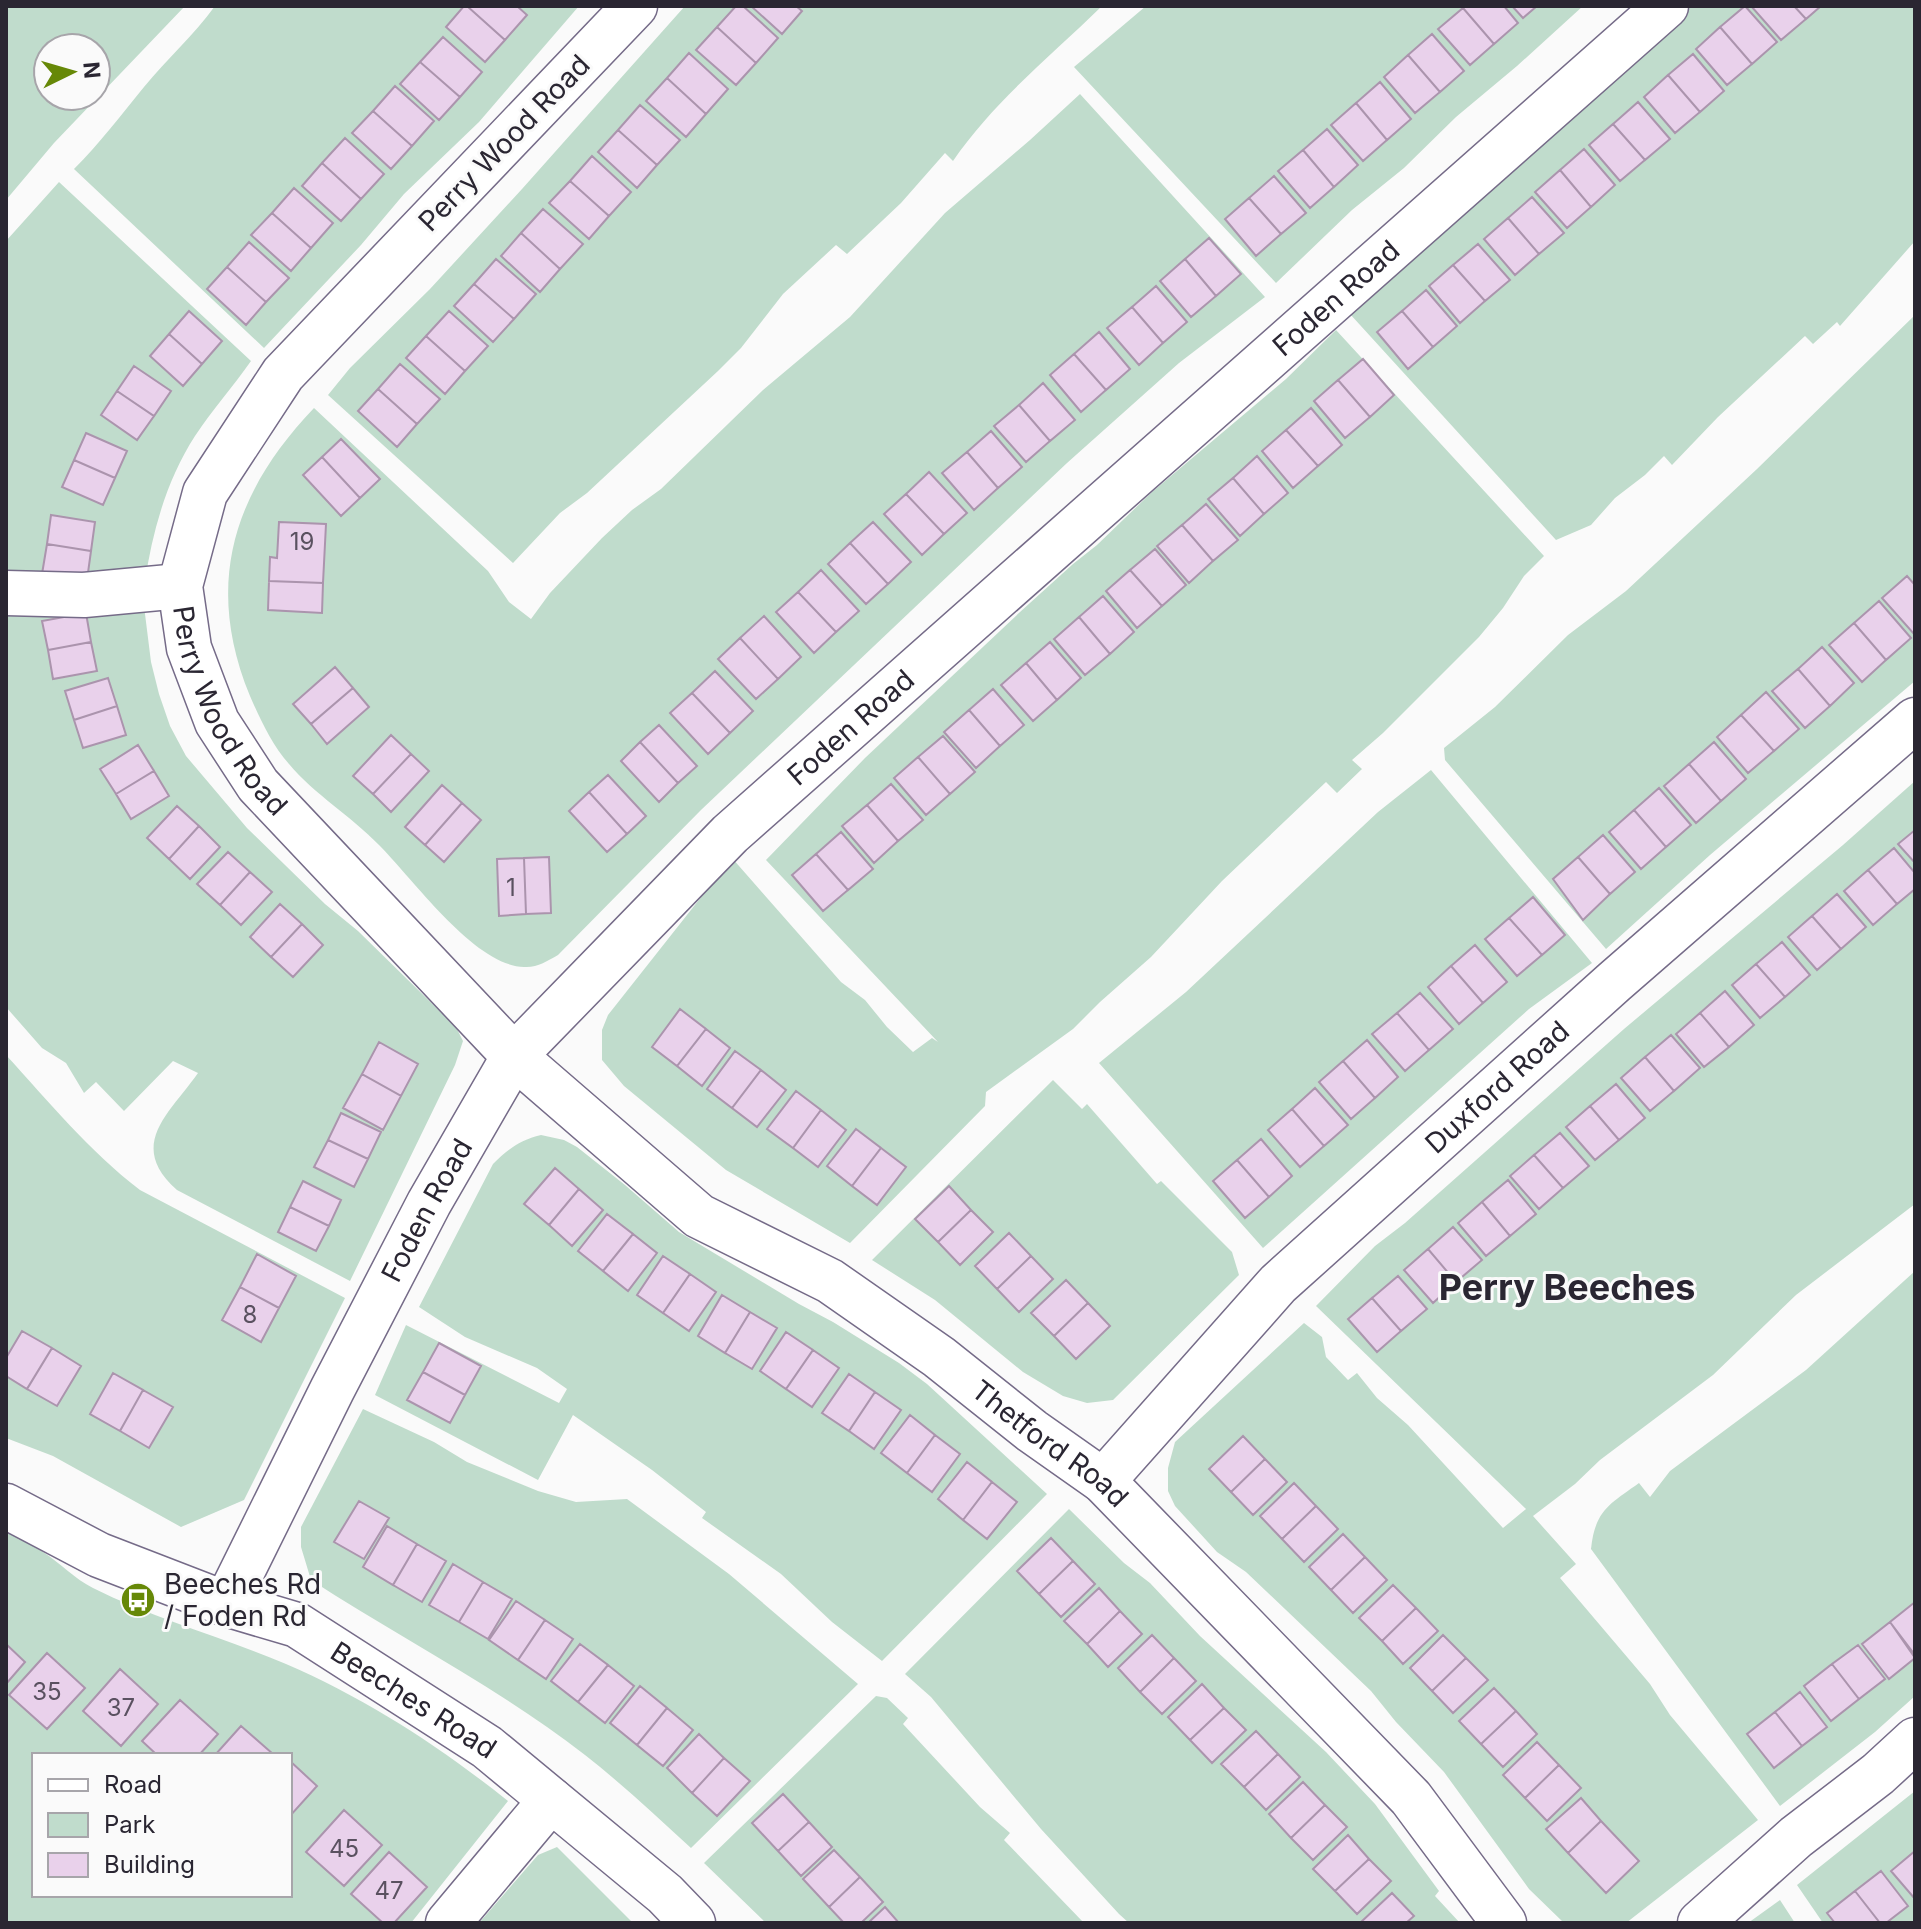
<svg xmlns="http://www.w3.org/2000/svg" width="1921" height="1929" font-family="Inter,sans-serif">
<rect width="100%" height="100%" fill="#fafafa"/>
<!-- green -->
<path fill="#c0dccc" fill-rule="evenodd" d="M6,6H185L54,143L6,200ZM48,48H96V96H48Z
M215,6H579L479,122L404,194L361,245L264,348L74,169C100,143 121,115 144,87C167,59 193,36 215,6Z
M685,6H1102C1051,56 994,101 953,161L945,153L901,203L847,254L836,245L783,294L741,348L718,371L587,493L560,513L513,563L328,395L350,368L430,289L522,189Z
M1146,6H1583L1517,66L1456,117L1404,168L1352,210L1276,283L1074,67Z
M1692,6H1915V241L1840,326L1837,322L1813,344L1805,336L1718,417L1672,465L1664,456L1645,475L1615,498L1591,525L1556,540L1350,314Z
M1080,94L1265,297L1179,363L1067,463L701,810L558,955C547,961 537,968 524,967C475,966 413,879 379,845C351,816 315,795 289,764C272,745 260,719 250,696C204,584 233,493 314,408L488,571L509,602L531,619L550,593L602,538L632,510L661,489L763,390L850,317L945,213L1030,140Z
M59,182L251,361C233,387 212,410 195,436C167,479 152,532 145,582L6,585V241Z
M1915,315V681L1710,855L1606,949L1445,760L1444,748L1495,707L1568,635L1626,591L1757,469Z
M1336,330L1544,556L1524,576L1503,608L1479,637L1383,733L1352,760L1362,769L1337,793L1326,782L1222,881L1151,957L1100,1002L1073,1029L986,1092L985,1106L850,1243L726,1170L624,1086L602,1060V1030L608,1015L732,858L841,982L865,1000L887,1027L913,1052L932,1038L938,1042L766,860L865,758L1020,612L1073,564L1097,545L1152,492L1286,379Z
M143,598L151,662L159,694L170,726L186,756L247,828L325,904L358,931L456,1027L463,1041L455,1065L350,1281L177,1190C126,1145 170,1113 198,1073L173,1061L124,1111L96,1082L84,1093L66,1063L42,1048L6,1007V601Z
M1431,770L1592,963L1529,1009L1263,1248L1099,1063L1186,992L1378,812Z
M1915,781V1204L1796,1295L1713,1375L1600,1460L1575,1484L1533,1516L1576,1564L1560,1578L1650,1684L1670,1715L1758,1820L1626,1923H1564L1529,1889L1444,1772L1396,1722L1371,1691L1246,1572L1217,1552L1175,1506L1168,1491V1468L1175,1442L1304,1323L1322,1337L1326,1357L1348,1380L1357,1373L1377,1398L1408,1425L1503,1528L1526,1509L1316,1306L1375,1246L1405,1223L1624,1029L1843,845Z
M6,1055C49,1102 89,1151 140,1190L345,1298L244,1500L181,1527L53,1456L6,1438Z
M1053,1080L1082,1109L1087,1104L1157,1184L1161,1181L1232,1252L1239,1275L1113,1400L1087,1403L1063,1396L1023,1372L935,1300L872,1260Z
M541,1135L564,1140L577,1147L625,1185L679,1232L799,1304L833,1322L899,1363L927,1384L1047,1494L882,1661L832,1622L781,1574L702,1518L706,1512L652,1470L573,1415L538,1480L375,1395L406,1325L559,1403L567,1389L537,1368L465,1337L419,1307L493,1164C508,1149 520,1140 541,1135Z
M1915,1271V1696L1875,1732L1780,1806L1591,1549C1595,1510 1610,1504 1639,1483L1650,1497L1670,1471L1806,1370Z
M363,1409L434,1442L467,1462L538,1491L576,1502L627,1499L729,1574L858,1684L691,1848C656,1816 622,1784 585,1755C499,1688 402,1639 311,1580L301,1547V1527Z
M1069,1509L1124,1563L1150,1583L1200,1636L1326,1752L1375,1804L1439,1891L1435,1896L1460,1923H1129L1119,1914L1041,1829L931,1697L905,1674Z
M6,1531C18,1538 32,1544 43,1552C60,1563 75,1579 93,1588C155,1619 222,1637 286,1664C367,1699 439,1746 508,1801L411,1923H6ZM34,1755H290V1895H34Z
M876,1696L887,1698L908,1718L903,1724L980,1807L1010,1833L1004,1840L1084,1923H766L704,1863Z
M1915,1791V1923H1823L1797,1885Z
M557,1847L633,1923H479L538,1855Z
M1780,1900L1795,1923H1748Z"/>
<!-- building -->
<path fill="#e9d1eb" stroke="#ab94ad" stroke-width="2" d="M464,6H467L505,40L485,62L446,27Z
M467,6H517L527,15L505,40Z
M736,6H743L778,38L756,63L717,27Z
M751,6H796L802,11L782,34Z
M1464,6H1504L1518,23L1494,44L1463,8Z
M1512,6H1537L1523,18Z
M1745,6L1777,42L1752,64L1720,27Z
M1751,6H1794L1806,19L1781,40Z
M1794,6H1821L1806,19Z
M1463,8L1494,44L1470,65L1438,29Z
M717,27L756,63L736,85L696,50Z
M1720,27L1752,64L1727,85L1696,49Z
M1432,34L1464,71L1440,92L1408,55Z
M443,37L482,72L460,97L420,62Z
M689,53L728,89L706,114L667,78Z
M1693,54L1724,91L1700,112L1668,75Z
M1408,55L1440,92L1415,113L1384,77Z
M420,62L460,97L439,120L400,84Z
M1668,75L1700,112L1675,133L1644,97Z
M667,78L706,114L686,137L646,101Z
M1380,82L1411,119L1387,140L1356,103Z
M395,86L434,121L412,146L373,111Z
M1638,102L1670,139L1645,160L1613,124Z
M1356,103L1387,140L1363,161L1331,125Z
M640,105L680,140L657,165L618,130Z
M373,111L412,146L391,169L352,133Z
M1613,124L1645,160L1620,181L1589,145Z
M1327,129L1358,165L1334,187L1303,150Z
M618,130L657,165L637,188L598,152Z
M345,138L384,174L361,199L322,163Z
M1584,149L1615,185L1591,207L1560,170Z
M1303,150L1334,187L1310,208L1278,171Z
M592,156L631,192L609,216L570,181Z
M322,163L361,199L341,221L302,186Z
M1560,170L1591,207L1567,228L1535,192Z
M1274,176L1306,213L1281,234L1249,198Z
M570,181L609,216L589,239L549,203Z
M294,188L333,223L311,248L272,213Z
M1532,197L1564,233L1539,254L1508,218Z
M1249,198L1281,234L1256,256L1225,219Z
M543,209L583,244L560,269L521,233Z
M272,213L311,248L291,271L251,235Z
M1508,218L1539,254L1515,275L1484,239Z
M521,233L560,269L540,292L501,256Z
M1209,238L1241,274L1216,296L1185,259Z
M249,242L289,278L266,302L227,267Z
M1478,244L1510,280L1485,301L1453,265Z
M496,259L536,294L514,319L474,284Z
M1185,259L1216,296L1191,317L1160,281Z
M1453,265L1485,301L1460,323L1429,286Z
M227,267L266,302L246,325L207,289Z
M474,284L514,319L493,342L454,306Z
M1156,286L1187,322L1163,343L1132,307Z
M1426,290L1457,326L1433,347L1402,311Z
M1132,307L1163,343L1139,365L1107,328Z
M189,311L222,341L202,364L169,334Z
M449,311L488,346L465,371L426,336Z
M1402,311L1433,347L1408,369L1377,332Z
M1099,332L1130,369L1106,390L1074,354Z
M169,334L202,364L183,386L150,356Z
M426,336L465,371L445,394L406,358Z
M1074,354L1106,390L1081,412L1050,375Z
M1363,359L1394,395L1370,417L1338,380Z
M400,364L440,399L417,424L378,389Z
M134,366L171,391L154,416L117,391Z
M1338,380L1370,417L1345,438L1314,401Z
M1043,383L1075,420L1050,441L1019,405Z
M378,389L417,424L397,447L358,411Z
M117,391L154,416L137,440L101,415Z
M1019,405L1050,441L1026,462L994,426Z
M1311,408L1342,445L1318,466L1286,430Z
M1286,430L1318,466L1293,488L1262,451Z
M991,431L1022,467L998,488L967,452Z
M86,433L127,451L115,478L74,460Z
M341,439L380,479L360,498L322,457Z
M967,452L998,488L974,510L942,473Z
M1257,456L1288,493L1264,514L1233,478Z
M322,457L360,498L341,516L303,475Z
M74,460L115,478L103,505L62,487Z
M929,472L967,513L944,534L906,494Z
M1233,478L1264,514L1240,536L1208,499Z
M906,494L944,534L922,555L884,514Z
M1206,504L1238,540L1213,561L1182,525Z
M51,515L95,522L91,551L47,544Z
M279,522L326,524L323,583L269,581L270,557L277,558Z
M873,522L911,562L888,584L850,543Z
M1182,525L1213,561L1189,583L1157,546Z
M850,543L888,584L866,604L828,564Z
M47,544L91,551L87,580L42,574Z
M1155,549L1186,585L1162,606L1130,570Z
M821,570L859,611L836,632L798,592Z
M1130,570L1162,606L1137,628L1106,591Z
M1907,576L1915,585L1914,634L1882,598Z
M269,581L323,583L322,613L268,610Z
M798,592L836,632L814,653L776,612Z
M1103,596L1134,632L1110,654L1079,617Z
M1879,601L1911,638L1886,660L1854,623Z
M86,613L91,642L48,650L42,621Z
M764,616L801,657L778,679L740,638Z
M1079,617L1110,654L1085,675L1054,639Z
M1854,623L1886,660L1862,682L1829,645Z
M740,638L778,679L756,699L718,659Z
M91,642L97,671L53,679L48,650Z
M1050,642L1081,678L1057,700L1026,663Z
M1822,647L1854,683L1830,706L1798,669Z
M1026,663L1057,700L1033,721L1001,685Z
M335,667L353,688L311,724L293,704Z
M1798,669L1830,706L1805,728L1772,691Z
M715,671L753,711L730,733L692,693Z
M108,678L117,706L74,720L65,691Z
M353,688L369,707L327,744L311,724Z
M993,689L1024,725L1000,746L969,710Z
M1766,692L1799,729L1774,751L1741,715Z
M692,693L730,733L708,754L670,713Z
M117,706L126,735L83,748L74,720Z
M969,710L1000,746L976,768L944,732Z
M1741,715L1774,751L1748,773L1717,737Z
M659,725L697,766L678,783L640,742Z
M391,735L411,754L373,794L353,776Z
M943,736L975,772L950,794L918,757Z
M640,742L678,783L659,802L621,761Z
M1714,742L1746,779L1721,801L1689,764Z
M138,745L154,771L116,794L100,769Z
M411,754L429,771L391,812L373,794Z
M918,757L950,794L926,815L894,778Z
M1689,764L1721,801L1696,823L1664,786Z
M154,771L169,796L131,819L116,794Z
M608,775L646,816L627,834L589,792Z
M891,784L923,820L898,841L867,805Z
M442,785L462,803L425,845L405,827Z
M1659,788L1691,825L1666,847L1634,810Z
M589,792L627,834L607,852L569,811Z
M462,803L481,820L444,862L425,845Z
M867,805L898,841L874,863L842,826Z
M177,806L199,826L169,859L147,838Z
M1634,810L1666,847L1641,869L1609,832Z
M199,826L220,847L190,879L169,859Z
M1915,830V863L1898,844Z
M841,832L873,869L848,890L816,854Z
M1603,835L1635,872L1610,894L1578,857Z
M1894,848L1915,873V889L1897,904L1868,870Z
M228,852L250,872L220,905L197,884Z
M816,854L848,890L823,911L792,875Z
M549,857L551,913L526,914L524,858Z
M1578,857L1610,894L1583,920L1553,879Z
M524,858L526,914L499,916L497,859Z
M1868,870L1897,904L1873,925L1844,891Z
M250,872L272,892L241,925L220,905Z
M1837,894L1866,927L1841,949L1812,916Z
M1533,897L1565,935L1542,955L1509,918Z
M280,904L302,924L271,957L250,937Z
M1812,916L1841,949L1817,970L1788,937Z
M1509,918L1542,955L1517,976L1485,939Z
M302,924L323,945L293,977L271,957Z
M1782,942L1810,975L1785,997L1756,964Z
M1475,945L1507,982L1483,1003L1451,966Z
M1756,964L1785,997L1760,1018L1732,985Z
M1451,966L1483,1003L1459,1024L1428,987Z
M1725,991L1754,1025L1729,1047L1700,1013Z
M1420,993L1453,1029L1429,1050L1397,1013Z
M680,1009L706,1029L677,1066L652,1047Z
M1397,1013L1429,1050L1405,1071L1372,1034Z
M1700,1013L1729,1047L1704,1067L1676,1034Z
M706,1029L730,1048L702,1086L677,1066Z
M1671,1035L1700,1068L1674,1091L1645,1057Z
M1367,1040L1398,1077L1375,1098L1343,1061Z
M379,1042L418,1064L401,1096L362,1074Z
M735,1051L761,1070L732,1108L707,1089Z
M1645,1057L1674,1091L1650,1111L1621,1078Z
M1343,1061L1375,1098L1351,1119L1319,1082Z
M761,1070L786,1090L757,1127L732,1108Z
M362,1074L401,1096L383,1130L343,1108Z
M1616,1084L1645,1118L1619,1140L1590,1106Z
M1315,1088L1348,1125L1324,1146L1292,1109Z
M796,1091L821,1110L793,1148L767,1129Z
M1590,1106L1619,1140L1595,1160L1566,1127Z
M1292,1109L1324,1146L1300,1167L1268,1130Z
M821,1110L846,1130L818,1167L793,1148Z
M341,1113L381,1132L368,1159L328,1140Z
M856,1129L881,1148L852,1186L827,1166Z
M1560,1133L1589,1166L1563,1188L1534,1155Z
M1261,1139L1292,1176L1269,1197L1237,1160Z
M328,1140L368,1159L354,1187L314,1167Z
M881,1148L906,1167L877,1205L852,1186Z
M1534,1155L1563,1188L1539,1209L1510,1176Z
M1237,1160L1269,1197L1245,1218L1213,1181Z
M555,1168L579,1189L549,1225L524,1204Z
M1508,1180L1536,1214L1510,1236L1482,1202Z
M303,1181L341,1200L329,1226L290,1207Z
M949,1186L971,1210L938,1242L915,1219Z
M579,1189L603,1210L572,1246L549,1225Z
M1482,1202L1510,1236L1486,1256L1458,1223Z
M290,1207L329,1226L316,1251L278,1232Z
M971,1210L993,1232L960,1265L938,1242Z
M607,1214L633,1234L603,1271L578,1251Z
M1453,1227L1482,1260L1456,1282L1428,1249Z
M1009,1233L1031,1256L997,1289L975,1266Z
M633,1234L657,1253L628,1291L603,1271Z
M1428,1249L1456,1282L1433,1303L1404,1270Z
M257,1254L296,1276L279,1308L240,1287Z
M663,1256L690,1274L663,1313L637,1295Z
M1031,1256L1053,1279L1019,1312L997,1289Z
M690,1274L716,1292L689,1331L663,1313Z
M1398,1276L1427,1309L1401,1331L1372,1298Z
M1066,1280L1088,1303L1054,1336L1031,1313Z
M240,1287L279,1308L261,1342L222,1320Z
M722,1295L750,1312L725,1353L698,1336Z
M1372,1298L1401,1331L1377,1352L1348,1319Z
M1088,1303L1110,1326L1076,1359L1054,1336Z
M750,1312L777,1328L752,1369L725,1353Z
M22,1331L52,1348L27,1389L6,1376V1358Z
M786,1332L813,1350L786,1389L760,1371Z
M439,1343L481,1366L465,1395L423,1372Z
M52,1348L81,1366L57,1406L27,1389Z
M813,1350L839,1368L812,1407L786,1389Z
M423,1372L465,1395L450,1423L407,1400Z
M113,1373L143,1390L120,1431L90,1414Z
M849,1374L875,1392L849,1431L822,1413Z
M143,1390L173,1407L149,1448L120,1431Z
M875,1392L901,1410L874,1449L849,1431Z
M910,1415L935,1435L907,1473L881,1453Z
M935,1435L960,1454L932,1492L907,1473Z
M1243,1436L1265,1459L1231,1492L1209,1469Z
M1265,1459L1287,1482L1253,1515L1231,1492Z
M967,1462L992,1482L963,1520L938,1499Z
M992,1482L1017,1502L987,1539L963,1520Z
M1294,1483L1316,1506L1282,1539L1260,1516Z
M359,1501L389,1518L364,1559L334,1542Z
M1316,1506L1338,1529L1304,1562L1282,1539Z
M387,1526L417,1544L393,1585L363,1567Z
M1343,1534L1365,1557L1331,1590L1309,1567Z
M1051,1538L1073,1561L1039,1594L1017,1571Z
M417,1544L446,1561L422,1602L393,1585Z
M1365,1557L1387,1580L1353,1613L1331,1590Z
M1073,1561L1095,1584L1061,1617L1039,1594Z
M453,1564L483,1582L459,1622L429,1605Z
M483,1582L512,1599L488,1639L459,1622Z
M1393,1585L1416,1608L1382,1641L1359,1618Z
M1099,1588L1120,1611L1087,1644L1064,1621Z
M516,1601L545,1620L518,1660L489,1640Z
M1915,1602V1655L1890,1622Z
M1416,1608L1438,1631L1403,1664L1382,1641Z
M1120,1611L1142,1634L1108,1667L1087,1644Z
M545,1620L573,1639L546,1679L518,1660Z
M1890,1622L1915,1658L1889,1679L1862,1644Z
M1152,1635L1174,1658L1140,1692L1118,1668Z
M1443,1635L1466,1658L1432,1691L1410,1668Z
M6,1644L25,1662L6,1684Z
M580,1644L608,1665L578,1702L551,1681Z
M1858,1645L1885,1679L1859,1699L1832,1664Z
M47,1653L85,1688L47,1729L9,1695Z
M1174,1658L1196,1681L1162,1714L1140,1692Z
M1466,1658L1488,1680L1453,1713L1432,1691Z
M1832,1664L1859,1699L1831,1721L1804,1686Z
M608,1665L634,1686L605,1723L578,1702Z
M120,1669L158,1704L121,1746L83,1711Z
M1202,1684L1224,1708L1190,1740L1168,1717Z
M640,1686L667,1708L637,1745L610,1723Z
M1494,1688L1516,1711L1481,1744L1459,1721Z
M1800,1692L1827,1727L1802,1746L1775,1712Z
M180,1700L218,1734L199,1755H157L142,1741Z
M667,1708L693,1730L663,1766L637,1745Z
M1224,1708L1246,1730L1212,1763L1190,1740Z
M1516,1711L1537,1734L1503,1767L1481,1744Z
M1775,1712L1802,1746L1774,1768L1747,1734Z
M241,1726L273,1754L272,1755H215Z
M1256,1731L1278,1754L1244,1787L1221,1764Z
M699,1734L724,1758L692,1793L667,1768Z
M1537,1742L1559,1765L1525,1798L1503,1775Z
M1278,1754L1300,1777L1266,1810L1244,1787Z
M724,1758L750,1781L717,1816L692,1793Z
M290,1761L317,1786L290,1816Z
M1559,1765L1581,1788L1547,1821L1525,1798Z
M1303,1782L1325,1805L1291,1838L1269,1814Z
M783,1794L809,1822L778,1851L752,1823Z
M1581,1798L1601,1821L1568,1853L1546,1829Z
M1325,1805L1347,1827L1313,1860L1291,1838Z
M344,1810L382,1845L344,1886L306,1852Z
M1601,1821L1639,1861L1606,1893L1568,1853Z
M809,1822L832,1847L801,1876L778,1851Z
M1348,1835L1369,1859L1335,1891L1313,1869Z
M834,1850L860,1877L829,1907L803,1879Z
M1915,1851V1899L1891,1871Z
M389,1852L427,1887L394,1923H383L351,1894Z
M1369,1859L1391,1881L1357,1914L1335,1891Z
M1881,1871L1908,1906L1886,1923H1880L1855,1891Z
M860,1877L883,1902L861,1923H844L829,1907Z
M1855,1891L1880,1923H1835L1827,1913Z
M1392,1893L1414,1916L1406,1923H1360Z
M885,1907L899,1923H868Z"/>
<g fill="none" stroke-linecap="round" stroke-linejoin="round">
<!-- minor casing -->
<g stroke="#756b88" stroke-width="47">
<g id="minor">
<path id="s1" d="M635,6L283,374L205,493L180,586L189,648L217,722L258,785L514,1056L699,1216L830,1281L939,1357L1032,1431L1103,1481L1411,1798L1504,1923"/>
<path d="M6,593L84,595L180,586"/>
<path id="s2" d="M1103,1481L1278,1284L1614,982L1915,720"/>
<path id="s3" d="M6,1506L99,1555L226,1604L297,1625L487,1747L665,1894L693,1923"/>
<path id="s4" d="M226,1604L332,1390L429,1203L514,1056L730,834L1666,6"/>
<path d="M448,1923L551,1800"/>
<path d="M1700,1923L1796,1837L1878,1774L1915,1740"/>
</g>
</g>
<!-- minor -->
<use href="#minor" stroke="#fff" stroke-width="44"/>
</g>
<!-- icons -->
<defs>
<g id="bus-disc" transform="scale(1.8)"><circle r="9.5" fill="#668807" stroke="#fafafa"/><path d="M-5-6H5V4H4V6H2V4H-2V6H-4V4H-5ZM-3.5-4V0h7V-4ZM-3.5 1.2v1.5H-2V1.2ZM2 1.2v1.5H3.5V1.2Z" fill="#fff"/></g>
</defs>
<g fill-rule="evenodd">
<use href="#bus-disc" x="138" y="1600"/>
</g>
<g text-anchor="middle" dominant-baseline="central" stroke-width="6" stroke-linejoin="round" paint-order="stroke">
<!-- number labels -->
<g font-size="24" fill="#5a5160">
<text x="302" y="541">19</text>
<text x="511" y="887">1</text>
<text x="250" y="1314">8</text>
<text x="47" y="1691">35</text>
<text x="121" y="1707">37</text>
<text x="344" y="1848">45</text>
<text x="389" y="1890">47</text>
</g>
<!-- street labels -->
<g font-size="28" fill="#2a2632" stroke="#fafafa">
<text transform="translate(504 143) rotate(-46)">Perry Wood Road</text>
<text stroke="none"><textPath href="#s4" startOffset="1738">Foden Road</textPath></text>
<text stroke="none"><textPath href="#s1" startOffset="884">Perry Wood Road</textPath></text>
<text stroke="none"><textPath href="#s4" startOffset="1090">Foden Road</textPath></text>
<text stroke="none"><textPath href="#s2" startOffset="558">Duxford Road</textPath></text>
<text stroke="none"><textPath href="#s4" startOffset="442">Foden Road</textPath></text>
<text stroke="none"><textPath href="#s1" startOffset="2002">Thetford Road</textPath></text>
<text stroke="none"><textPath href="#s3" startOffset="454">Beeches Road</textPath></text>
</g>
<!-- poi labels -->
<g font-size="28" fill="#2a2632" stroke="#fafafa" text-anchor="start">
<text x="164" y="1584">Beeches Rd<tspan x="164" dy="32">/ Foden Rd</tspan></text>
</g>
<!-- district labels -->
<g font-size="36" font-weight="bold" fill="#2a2632" stroke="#fafafa">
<text x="1567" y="1287">Perry Beeches</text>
</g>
</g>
<!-- border -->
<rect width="1921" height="1929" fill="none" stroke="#2a2632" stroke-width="16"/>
<!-- legend -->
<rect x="32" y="1753" width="260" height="144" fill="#fafafa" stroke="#a7a5aa" stroke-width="2"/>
<rect x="48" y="1779" width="40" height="12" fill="#ffffff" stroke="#a7a5aa" stroke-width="2"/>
<text x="104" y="1793" font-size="24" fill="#2a2632">Road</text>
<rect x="48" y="1813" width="40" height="24" fill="#c0dccc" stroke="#a7a5aa" stroke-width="2"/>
<text x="104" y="1833" font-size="24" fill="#2a2632">Park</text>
<rect x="48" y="1853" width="40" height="24" fill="#e9d1eb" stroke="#a7a5aa" stroke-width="2"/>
<text x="104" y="1873" font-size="24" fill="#2a2632">Building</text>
<!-- north arrow -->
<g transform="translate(72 72) rotate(85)"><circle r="38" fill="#fafafa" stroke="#a7a5aa" stroke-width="2"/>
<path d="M0-6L14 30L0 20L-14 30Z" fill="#668807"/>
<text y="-12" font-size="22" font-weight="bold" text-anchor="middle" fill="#2a2632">N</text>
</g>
</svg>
